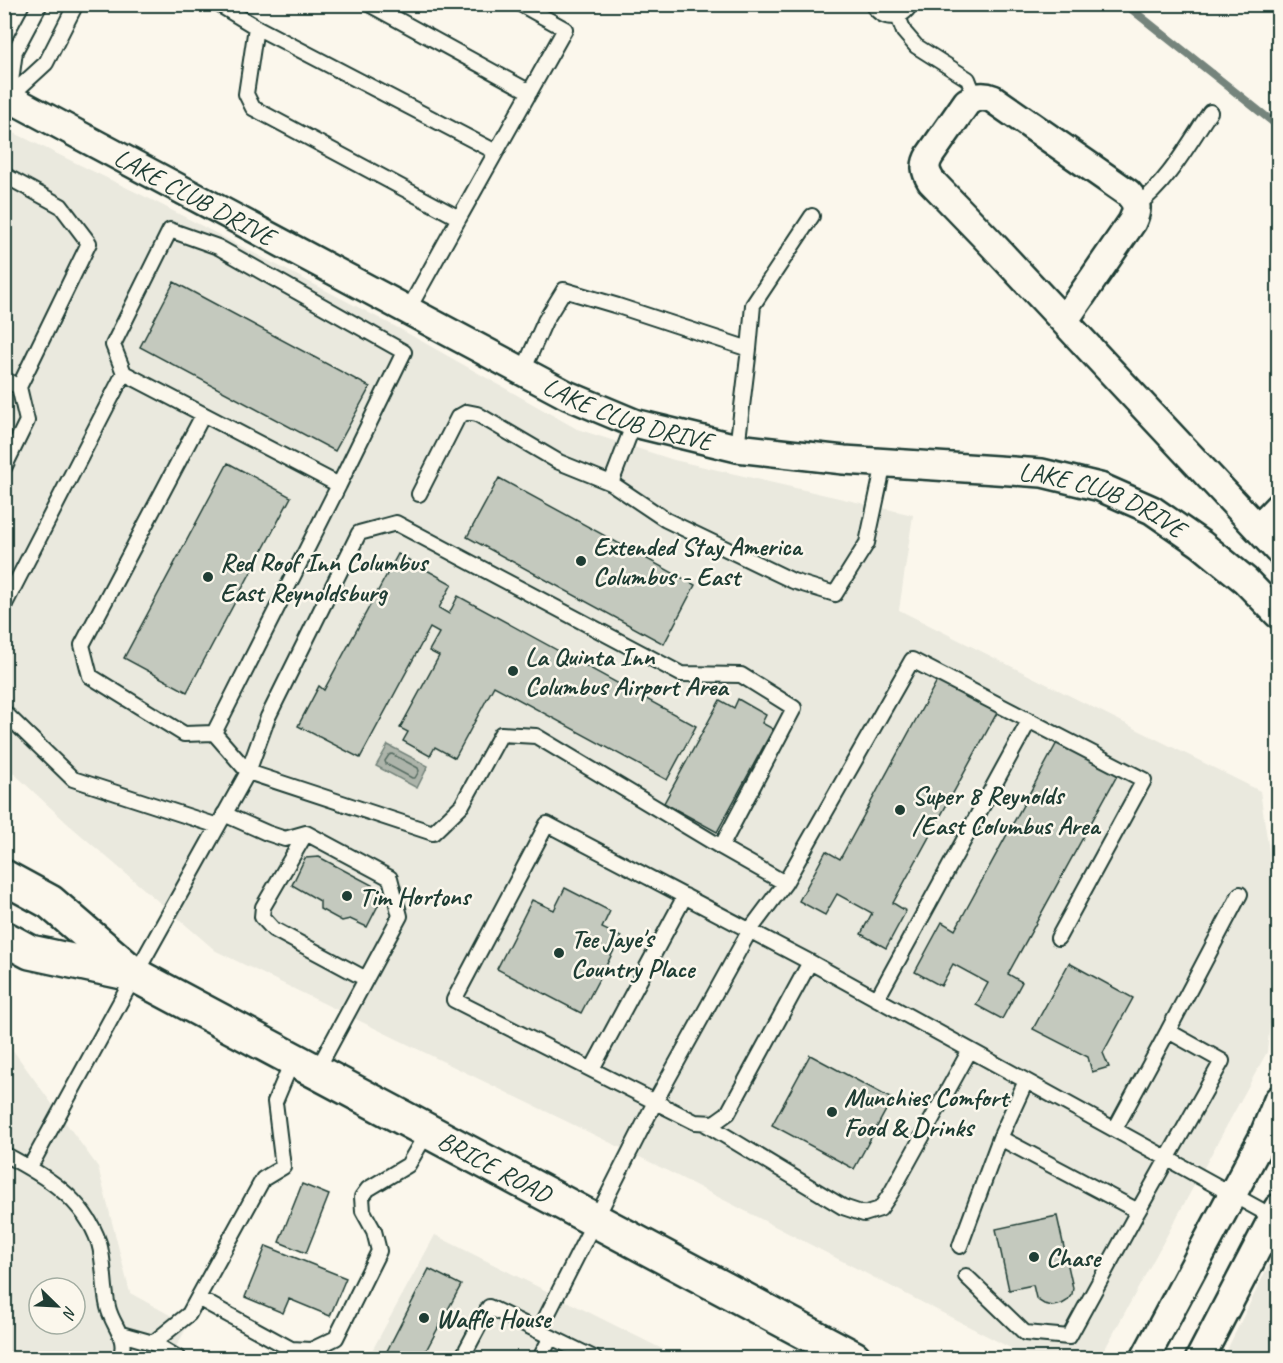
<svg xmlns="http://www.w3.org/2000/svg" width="1283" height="1363" font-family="Caveat,sans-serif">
<rect width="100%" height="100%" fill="#fbf7ec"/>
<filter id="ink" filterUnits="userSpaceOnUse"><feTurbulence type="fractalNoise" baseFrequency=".0167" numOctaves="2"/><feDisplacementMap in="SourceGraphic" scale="12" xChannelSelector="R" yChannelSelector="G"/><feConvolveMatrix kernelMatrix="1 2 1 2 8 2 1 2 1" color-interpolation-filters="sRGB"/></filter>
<g filter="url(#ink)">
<!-- built -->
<path fill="#eae9de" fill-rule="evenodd" d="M4,128L154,201L400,329L577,429L674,460L913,515L899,610L1260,791L1278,912V943L1267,1052L1100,1358H1030L654,1164L216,951L67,823L5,765Z
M4,1038L98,1167L130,1293L188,1325L170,1358H5ZM39,1288H75V1324H39Z
M435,1235L680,1358H368Z
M1278,1246V1358H1223Z"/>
<!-- water -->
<path fill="#adb4aa" stroke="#74847b" stroke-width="1.5" d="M388,745L428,766L417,788L376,766Z"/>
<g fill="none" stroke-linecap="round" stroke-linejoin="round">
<!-- shore -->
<path stroke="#586d63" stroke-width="1.5" d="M392,754L418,768L419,771L415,778H412L386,764L385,761L389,755Z"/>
<!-- stream -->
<path stroke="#74847b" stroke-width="8" d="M1125,4L1278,126"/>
</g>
<!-- building -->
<path fill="#c4c9be" stroke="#1f3d34" stroke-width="1.5" d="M174,282L370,387L335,451L140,347Z
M228,463L291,497L187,692L124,658Z
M499,478L695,585L664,644L467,537Z
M398,554L452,584L439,608L449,614L458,596L696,726L667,780L494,686L455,758L435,747L430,756L403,741L408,732L400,728L439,656L429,651L439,633L430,628L360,758L298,726L319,686L324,690Z
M938,679L998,711L893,903L906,911L886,948L861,934L872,913L837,894L825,915L799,901L826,851L840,859Z
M738,699L766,715L762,723L773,729L717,832L664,803L720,700L734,708Z
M1059,739L1119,772L1008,974L1022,982L1002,1019L976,1005L988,983L953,964L941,986L915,972L942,922L955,930Z
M319,857L385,892L367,927L350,919L342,921L320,909V901L292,885L305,858Z
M565,888L610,911L602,928L621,937L581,1013L497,969L532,900L554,910Z
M1069,963L1133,998L1103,1053L1109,1067L1092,1072L1088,1057L1033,1029Z
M810,1055L892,1099L854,1169L772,1125Z
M302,1184L329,1195L306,1253L279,1242Z
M1057,1216L1073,1288L1072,1294L1067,1301L1062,1304L1053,1306L1044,1304L1039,1301L1036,1298L1033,1285L1009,1290L996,1229Z
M266,1246L346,1278L330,1316L289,1299L283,1313L245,1297Z
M429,1269L461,1285L422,1358H402L387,1351Z"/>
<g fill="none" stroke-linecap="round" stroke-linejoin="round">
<!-- service casing -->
<g stroke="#1f3d34" stroke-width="18">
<path id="service" d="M218,4L256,27L246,94L253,108L459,218L408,310
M369,4L530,92
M872,4C883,21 901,21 911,4
M898,16L904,32L916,46L968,79L975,97
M256,27L496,152
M9,97L46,63L76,4
M9,97L15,51L40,4
M4,175L61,206L89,243L19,387L4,379
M1136,206C1167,184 1189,143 1210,112
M459,218L565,29L520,4
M523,371L545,321L564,290L618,306L749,349L753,305L812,216
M124,373L113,345L170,230L218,247L404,352L339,485
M203,415L82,645L90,676L184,734L214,733
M634,423L611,483L666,520L793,581L835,594L867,543L884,463
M737,448L749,349
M4,468L27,421L19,387
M419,494L458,417L467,412L477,414L559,462L611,483
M4,606L124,373L339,485L214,733L248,772L433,833L462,805L501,734L536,736L721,847L785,883
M4,712L73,779L218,826
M224,814L267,833L285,839L306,833L390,878L400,916L316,1072
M306,833L263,907L262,917L273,929L366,979
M810,962L728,1113L714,1123L695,1122L454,1000L547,824L810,962L1277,1219
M877,999L1029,721
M1168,1031L1240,894
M592,1069L685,896
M1026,1081L1000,1138L1138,1211L1222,1061L1168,1031L1115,1129
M704,1123L843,1207L864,1214L880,1209L891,1193L970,1050
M4,1154C44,1175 84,1198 99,1243C105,1263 103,1287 108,1307C112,1326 129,1338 120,1358
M30,1167L135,975L248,772L268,717L359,533L396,523L681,674L741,675L794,708L721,847
M960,1246L1000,1138
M966,1276L1025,1333L1069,1337L1138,1211
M198,1298L291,1349L311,1350L336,1338L379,1251L374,1231L363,1211L362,1197L368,1189L408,1165L428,1131
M539,1331L655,1102L750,930L785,883L912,660L1144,780L1058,938
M121,1334L153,1343L178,1358
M153,1343L189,1314L263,1179L283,1167L275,1102L293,1059
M462,1358L489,1307L594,1358
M540,1358L551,1337"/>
</g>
<!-- minor casing -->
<g stroke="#1f3d34" stroke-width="32">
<g id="minor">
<path id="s1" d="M4,95L567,395L634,423L737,448L844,460L1042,473L1100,487L1152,510L1201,544L1245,580L1278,614"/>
<path d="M1064,321L1132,222C1138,209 1138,204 1128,193L993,99C983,95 976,96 967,102L930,155C924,165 925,171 931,181L989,241L1278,550"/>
<path d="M1258,528L1278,507"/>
<path d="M1145,1358L1263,1137L1278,1100"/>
<path d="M1200,1358L1278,1208"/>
</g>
</g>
<!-- primary casing -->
<g stroke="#1f3d34" stroke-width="38">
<g id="primary">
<path id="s2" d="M4,877L50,902L135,975L854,1358"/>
<path d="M4,938L30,952L132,974"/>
</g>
</g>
<!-- service -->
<use href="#service" stroke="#fbf7ec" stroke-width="14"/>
<!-- minor -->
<use href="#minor" stroke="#fbf7ec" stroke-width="27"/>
<!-- primary -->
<use href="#primary" stroke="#fbf7ec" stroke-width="33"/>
</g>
</g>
<!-- markers -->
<g fill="#1f3d34" stroke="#fbf7ec" stroke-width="2">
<circle cx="581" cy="561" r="6"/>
<circle cx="208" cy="577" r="6"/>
<circle cx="513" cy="671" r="6"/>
<circle cx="900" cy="810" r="6"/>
<circle cx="347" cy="896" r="6"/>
<circle cx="559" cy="953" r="6"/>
<circle cx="832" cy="1112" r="6"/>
<circle cx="1034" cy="1257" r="6"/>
<circle cx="424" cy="1318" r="6"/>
</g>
<g text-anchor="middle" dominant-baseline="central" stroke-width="5" stroke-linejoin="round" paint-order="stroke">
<!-- street labels -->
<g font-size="26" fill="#1f3d34" stroke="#fbf7ec">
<text stroke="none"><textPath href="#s1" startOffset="216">LAKE CLUB DRIVE</textPath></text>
<text stroke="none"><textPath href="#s1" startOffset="702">LAKE CLUB DRIVE</textPath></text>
<text stroke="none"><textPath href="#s1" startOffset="1188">LAKE CLUB DRIVE</textPath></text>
<text stroke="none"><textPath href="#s2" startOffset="572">BRICE ROAD</textPath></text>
</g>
<!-- poi labels -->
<g font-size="26" font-weight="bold" fill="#1f3d34" stroke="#fbf7ec" text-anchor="start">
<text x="593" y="546">Extended Stay America<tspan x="593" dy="30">Columbus - East</tspan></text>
<text x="220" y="562">Red Roof Inn Columbus<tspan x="220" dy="30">East Reynoldsburg</tspan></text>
<text x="525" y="656">La Quinta Inn<tspan x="525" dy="30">Columbus Airport Area</tspan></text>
<text x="912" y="795">Super 8 Reynolds<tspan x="912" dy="30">/East Columbus Area</tspan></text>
<text x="359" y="896">Tim Hortons</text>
<text x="571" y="938">Tee Jaye's<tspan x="571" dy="30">Country Place</tspan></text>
<text x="844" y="1097">Munchies Comfort<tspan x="844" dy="30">Food &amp; Drinks</tspan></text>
<text x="1046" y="1257">Chase</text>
<text x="436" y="1318">Waffle House</text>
</g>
</g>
<!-- margin -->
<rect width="1283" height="1363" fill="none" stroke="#fbf7ec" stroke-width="24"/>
<rect x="12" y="12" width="1259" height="1339" fill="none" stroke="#1f3d34" stroke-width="2" filter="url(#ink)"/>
<!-- north arrow -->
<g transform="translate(57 1306) rotate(114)"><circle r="28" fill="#fbf7ec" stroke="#a3ada2" stroke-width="1.5"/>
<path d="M0-4.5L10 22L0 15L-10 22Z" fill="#1f3d34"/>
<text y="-9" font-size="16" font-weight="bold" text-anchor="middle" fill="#1f3d34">N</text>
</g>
</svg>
